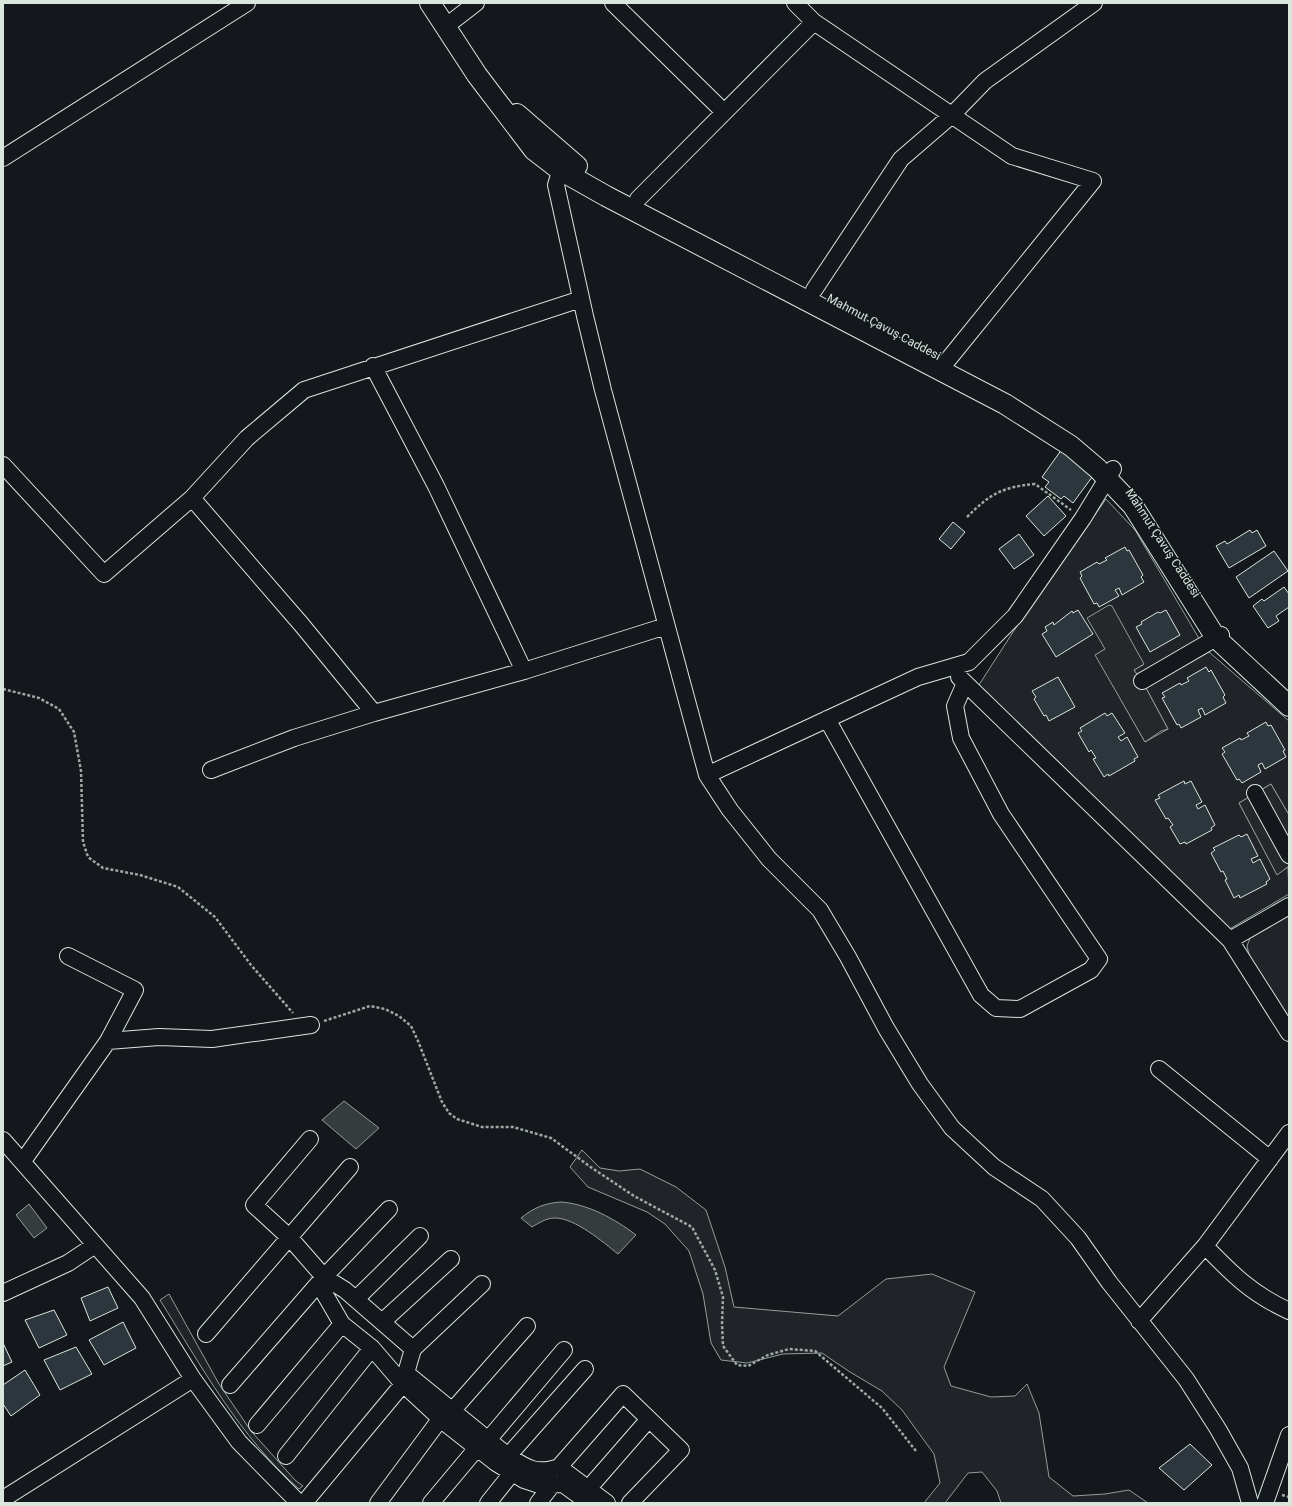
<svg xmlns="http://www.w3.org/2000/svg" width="1292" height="1506" font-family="Roboto,sans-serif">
<rect width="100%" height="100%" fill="#14181c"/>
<!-- green -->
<path fill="#202428" stroke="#939e99" d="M1106,499L1135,530L1200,640L1137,674L1134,670L1143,665L1105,649L1096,655L1145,742L1168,729L1146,688L1209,652L1289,721V815L1271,784L1239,803L1277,874L1288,867L1289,894L1228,930L977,688L1013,632Z
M1289,914V1019L1250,959L1247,946L1250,938Z
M582,1150L600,1168L619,1171L640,1169L676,1187L706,1210L725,1267L734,1307L838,1316L886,1279L932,1274L975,1292L944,1367L951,1386L991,1397L1015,1396L1027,1384L1039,1413L1049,1477L1073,1496L1105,1494L1129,1490L1148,1503H1001L997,1491L982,1472L968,1473L945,1503H924L940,1483L934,1454L902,1410L882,1391L850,1372L822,1353L783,1354L747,1363L721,1360L711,1343L703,1294L689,1251L665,1224L647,1212L588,1187L570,1167Z
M169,1294L219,1384L251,1431L295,1480L303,1486L299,1489C240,1437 201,1366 160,1300Z"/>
<!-- parking -->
<path fill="#24282b" stroke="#939e99" d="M1109,605L1112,606L1144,664L1134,670L1146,688L1168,729L1161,731L1145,742L1095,655L1105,649L1087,618Z
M1271,784L1289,815V866L1277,875L1239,803Z"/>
<!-- water -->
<path fill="#363b3e" stroke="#939e99" d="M344,1101L379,1128L356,1149L322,1120Z
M561,1202C588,1204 615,1219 636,1235L618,1254C603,1242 575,1218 555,1218C546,1218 539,1223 532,1227L521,1218C533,1208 545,1203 561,1202Z
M29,1204L47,1228L34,1238L16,1215Z"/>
<!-- building -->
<path fill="#2c363c" stroke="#d8e6dc" d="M1062,449L1095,473L1073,503L1064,496L1061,499L1045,487L1049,482L1042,477Z
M1048,496L1066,516L1044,536L1026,516Z
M953,522L965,532L951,549L939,539Z
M1250,530L1252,533L1257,530L1266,546L1229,568L1216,546L1225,541L1227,544Z
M1019,534L1034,555L1014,569L999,549Z
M1125,547L1127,551L1129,550L1143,575L1141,577L1144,582L1122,595L1119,588L1115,590L1119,596L1099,607L1097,603L1094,604L1080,578L1082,576L1080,572L1097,562L1099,564L1107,560L1105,558Z
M1274,551L1288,571L1249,598L1236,577Z
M1284,587L1289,594V607L1276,616L1279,621L1268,628L1253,606L1262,599L1264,601Z
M1078,610L1093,634L1056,657L1042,634L1047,631L1045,627L1053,622L1054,625L1072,611L1073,613Z
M1166,610L1180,635L1150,652L1136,627L1142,624L1141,622L1158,612L1160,613Z
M1206,667L1209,672L1211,670L1225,695L1223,697L1226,703L1205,715L1202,708L1198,710L1201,717L1181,728L1179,724L1177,725L1162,698L1165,697L1162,693L1180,683L1181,685L1189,681L1187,678Z
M1058,677L1075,707L1049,721L1046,715L1044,716L1034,699L1036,697L1032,691Z
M1105,713L1107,716L1112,713L1125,733L1118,737L1121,741L1127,737L1138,757L1134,759L1135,761L1109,776L1108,774L1104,777L1093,759L1096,758L1091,750L1089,752L1078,733L1082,731L1080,728Z
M1266,722L1268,726L1271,725L1285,750L1283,751L1286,757L1265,769L1262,763L1258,765L1261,772L1242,783L1239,779L1237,780L1222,754L1225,752L1222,748L1240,738L1241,740L1249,736L1247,733Z
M1184,781L1185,784L1191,781L1202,802L1196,805L1198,809L1205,805L1215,825L1211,828L1212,830L1186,844L1185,842L1180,844L1170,827L1173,825L1168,818L1166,819L1155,800L1160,798L1158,795Z
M1247,834L1258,856L1251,859L1253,863L1260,859L1270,879L1266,882L1267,884L1240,898L1239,895L1234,898L1225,880L1227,879L1223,871L1221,872L1211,853L1215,850L1213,848L1239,835L1241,837Z
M108,1287L118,1308L90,1321L81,1298Z
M54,1310L67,1335L39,1348L25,1320Z
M123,1322L136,1348L104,1365L89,1340Z
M3,1343L12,1362L3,1366Z
M76,1347L92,1374L60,1390L44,1360Z
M25,1370L40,1395L11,1416L3,1404V1385Z
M1190,1444L1212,1465L1184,1490L1159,1468Z"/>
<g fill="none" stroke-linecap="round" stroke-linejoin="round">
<!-- minor casing -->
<g stroke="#d8e6dc" stroke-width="18">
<path id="minor" d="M613,3L724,112
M454,20L476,3
M814,22L1012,156L1093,181L947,361
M3,158L247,3
M564,159L556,185L585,316L603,390L707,775L730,810L769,859L820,910L848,957L886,1028L920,1084L952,1128L994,1167L1042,1199L1078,1238L1109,1282L1186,1379L1218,1429L1240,1468L1250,1503
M638,199L814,22L795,3
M814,290L901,159L952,115L985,81L1094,3
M373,366L436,486L524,671
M3,465L104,574L192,498
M959,677L1230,940L1289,1033
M1142,681L1221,635
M374,713L301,624L192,498L247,438L304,390L581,299
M827,719L981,995L996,1008L1020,1009L1091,970L1099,959L1001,814L961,738L955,706L965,683
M211,770L294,738L374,713L524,671L666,626
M707,775L918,677L969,662L1015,616L1083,518L1113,469
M1255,793L1289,855
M1230,940L1289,906
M108,1041L159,1037L212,1039L311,1025
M1159,1069L1270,1159
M310,1139L254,1205L290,1238L324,1277L345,1290L413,1349L406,1373L508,1456C527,1468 536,1475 559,1467L607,1503
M3,1140L142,1298L193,1379L239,1442L299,1503
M23,1161L108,1041L135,990L68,956
M1205,1246C1233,1275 1252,1294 1289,1311
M324,1277V1293L342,1324L372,1348L403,1384L445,1423L496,1463L524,1480L539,1485L563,1484L589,1503
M3,1293L68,1263L95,1245
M356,1299L420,1236
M1139,1321L1205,1246L1289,1133
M382,1322L451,1259
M206,1334L350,1167
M413,1349L482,1284
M230,1385L324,1277L389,1209
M452,1411L527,1326
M257,1425L342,1324
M488,1440L564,1350
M286,1456L372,1348
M508,1456L585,1369
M559,1467L623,1394L681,1450L630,1503
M588,1489L649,1419
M3,1499L193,1379
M304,1503L403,1384
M378,1503L441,1418
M431,1503L477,1448
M488,1503L512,1473
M538,1503L553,1484
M1265,1503L1289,1435"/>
</g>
<!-- major casing -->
<g stroke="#d8e6dc" stroke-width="22">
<path id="major" d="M430,3L477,75L534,150L560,170L606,196L1005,404L1071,446L1098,469L1133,506L1216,638L1289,706
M517,114L577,166"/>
</g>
<!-- path -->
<path stroke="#9da8a2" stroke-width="2.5" stroke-dasharray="3 2" stroke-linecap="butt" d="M967,517C990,494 1002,487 1035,484L1071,510
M3,689L39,698L59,709L74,732L81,771L83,842L88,857L103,868L140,875L178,887L215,917L251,965L293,1013
M324,1021L370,1006L385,1009L399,1016L411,1026L418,1041L442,1102L449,1113L457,1119L482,1127H513L551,1138L592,1168L634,1196L692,1227L715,1270L723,1297L722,1324L723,1346L737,1365L748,1366L768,1355L789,1349L815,1351L882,1408L916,1451
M1282,1495L1289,1497"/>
<!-- minor -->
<use href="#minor" stroke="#14181c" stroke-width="16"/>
<!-- major -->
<use href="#major" stroke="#14181c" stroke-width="20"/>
</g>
<g text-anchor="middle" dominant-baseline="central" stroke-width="3" stroke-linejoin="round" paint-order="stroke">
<!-- street labels -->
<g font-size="12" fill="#d8e6dc" stroke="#14181c">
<text transform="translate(884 327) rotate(28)">Mahmut Çavuş Caddesi</text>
<text transform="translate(1163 543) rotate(57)">Mahmut Çavuş Caddesi</text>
</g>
</g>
<!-- border -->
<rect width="1292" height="1506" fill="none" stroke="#d8e6dc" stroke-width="8"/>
</svg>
